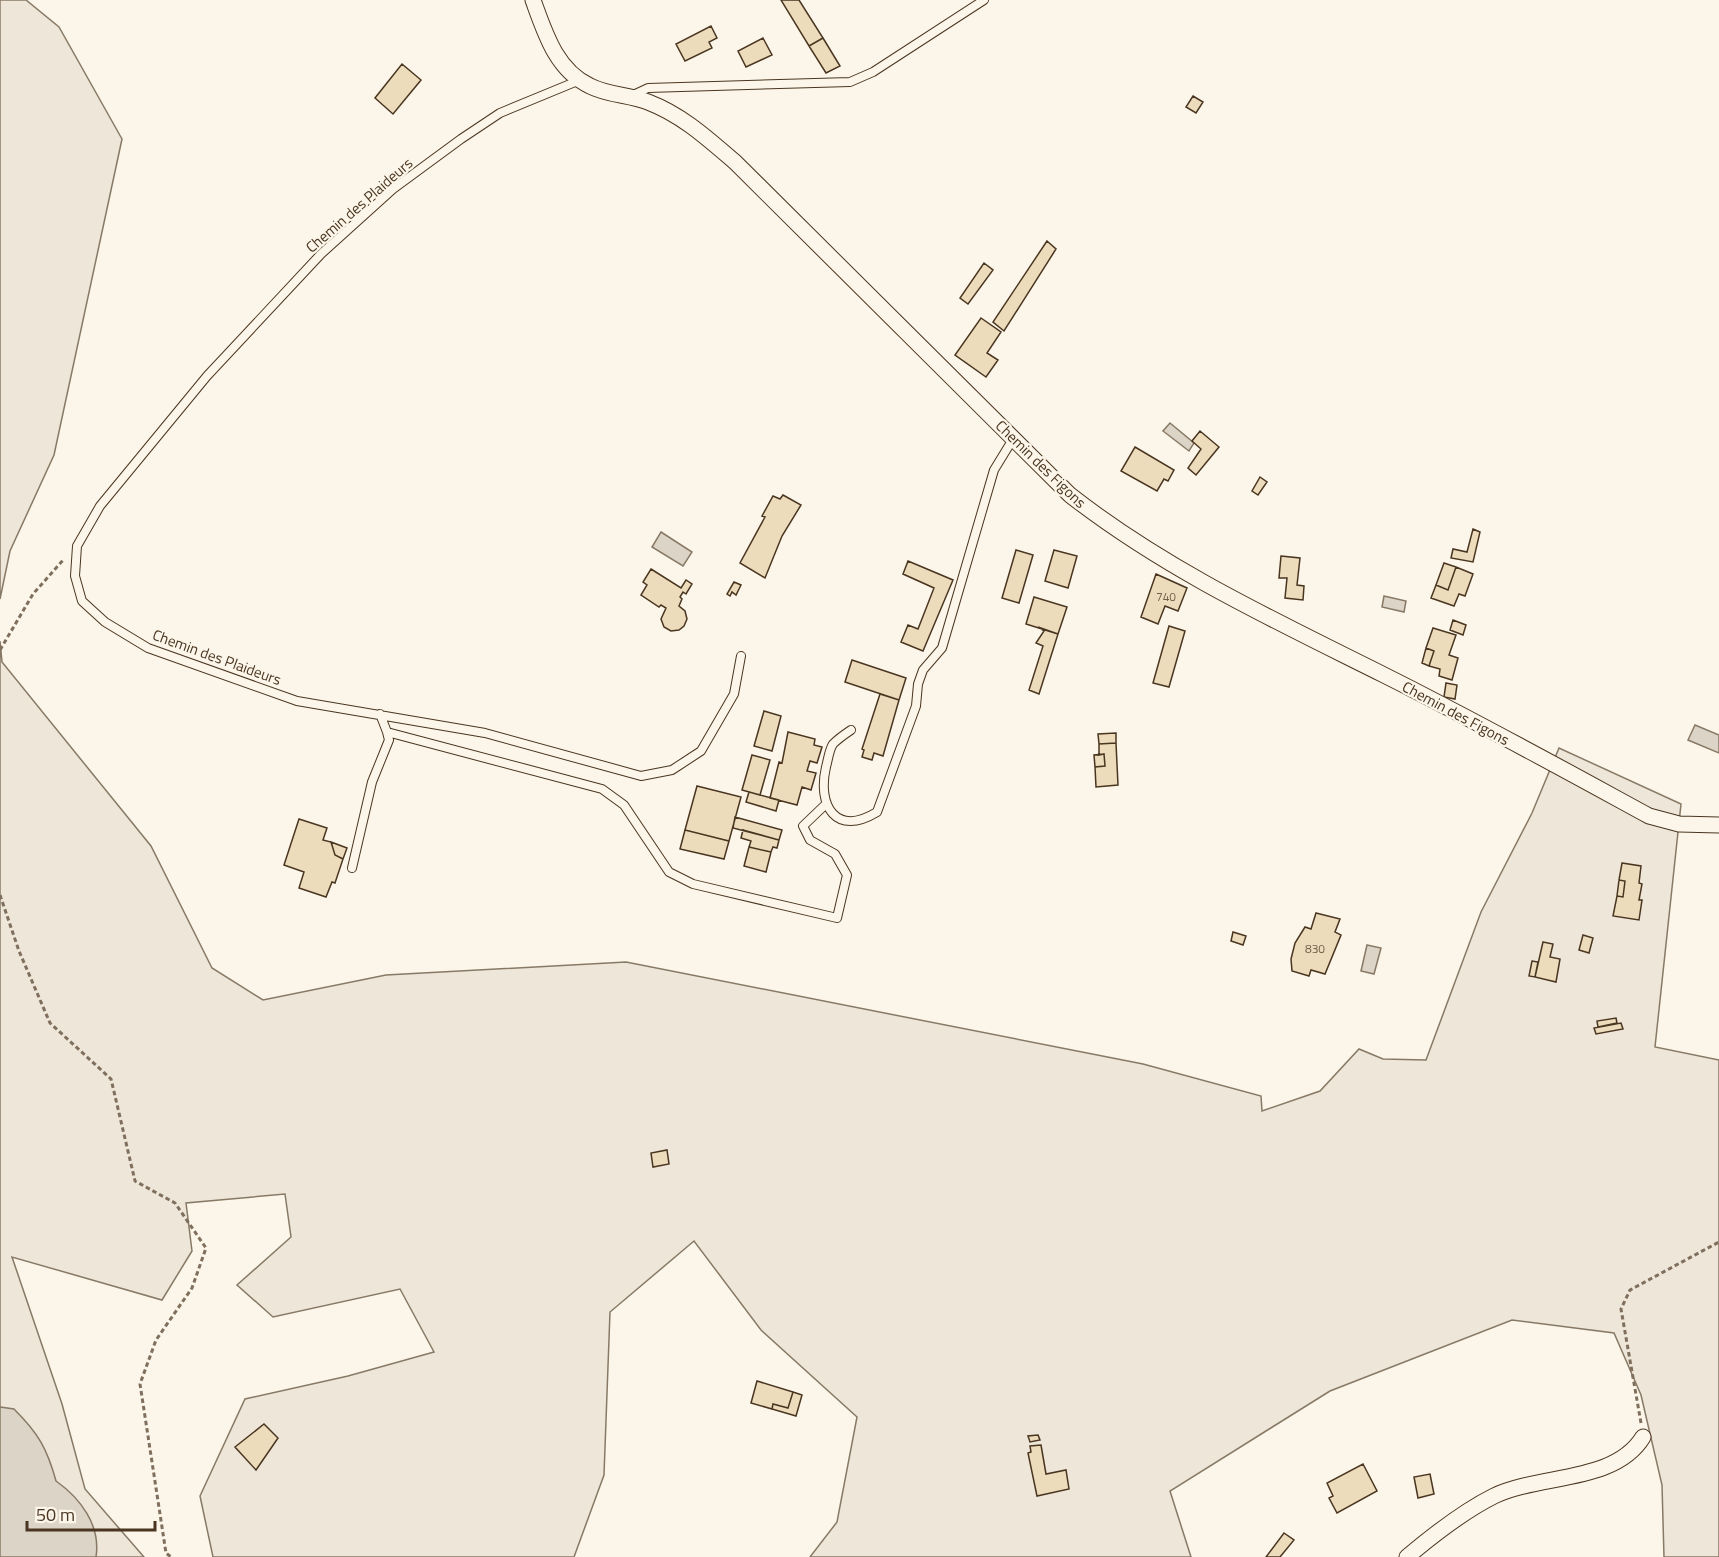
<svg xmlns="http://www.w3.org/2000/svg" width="1719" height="1557" font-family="'Titillium Web',sans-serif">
<rect width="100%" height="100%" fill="#fbf6e9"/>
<!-- green -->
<path fill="#ede6d9" stroke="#887966" stroke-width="1.5" d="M0,0H26L59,27L122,139L54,455L10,551L0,599Z
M0,641L2,662L151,846L212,968L263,1000L386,975L626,962L1143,1064L1261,1096L1262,1111L1320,1091L1359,1049L1383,1059L1426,1060L1481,912L1532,813L1559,748L1681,804L1655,1047L1719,1060V1557H1664L1662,1485L1641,1395L1614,1333L1512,1320L1330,1391L1170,1491L1191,1557H810L837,1522L857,1417L761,1330L694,1241L610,1312L604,1475L574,1557H213L200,1496L245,1399L348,1376L434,1352L400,1289L273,1317L237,1285L291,1237L285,1194L186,1203L192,1251L162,1300L12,1257L62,1404L85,1489L144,1557H0Z"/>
<!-- water -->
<path fill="#dcd4c6" stroke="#887966" stroke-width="1.5" d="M1170,423L1194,443L1189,451L1163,431Z
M661,532L692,552L683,566L652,547Z
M1384,596L1406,601L1404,612L1382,607Z
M1695,725L1719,735V753L1688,740Z
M1367,945L1381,948L1374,974L1361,971Z
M0,1407L14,1409C38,1433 47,1448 56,1481C80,1498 101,1525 96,1557H0Z"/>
<!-- building -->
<path fill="#ecdcbc" stroke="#4a3520" stroke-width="1.5" d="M781,0H799L823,38L809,46Z
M711,26L717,38L709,42L712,48L685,61L676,44Z
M763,38L772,55L746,67L738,51Z
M823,38L840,66L826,73L809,46Z
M402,64L421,80L393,114L375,98Z
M1193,96L1203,102L1196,113L1186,107Z
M1047,241L1056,249L1004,331L993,322Z
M984,263L993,270L968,304L960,298Z
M981,318L1001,332L987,353L998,360L986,377L955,355Z
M1200,431L1219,447L1196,475L1188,468L1201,449L1192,441Z
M1135,447L1174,470L1168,481L1164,479L1157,491L1121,471Z
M1260,477L1267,482L1258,495L1252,491Z
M783,495L801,505L782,536L765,578L740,563L765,517L762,516L773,496L780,499Z
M1473,529L1480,532L1473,562L1451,558L1453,549L1467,552Z
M1016,550L1033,555L1019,603L1002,598Z
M1054,550L1077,556L1068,588L1045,581Z
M1281,556L1300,558L1297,585L1304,586L1303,600L1285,598L1287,578H1279Z
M908,561L953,580L923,651L901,642L908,625L918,629L934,588L903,574Z
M1444,563L1456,567L1448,590L1436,585Z
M1456,567L1473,574L1465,596L1459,594L1454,606L1431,598L1436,585L1448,590Z
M651,569L681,588L686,580L692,584L686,594L683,592L680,597L682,599L679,606L685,611L687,619L684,626L679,630L671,631L664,627L661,619L666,608L661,605L659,607L641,595L647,585L643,582Z
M1156,574L1187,588L1178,611L1165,606L1158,624L1141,617Z
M734,582L741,585L736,595L732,592L730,596L727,594Z
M1034,597L1067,607L1058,634L1026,624Z
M1453,620L1466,625L1463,635L1450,630Z
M1169,626L1185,631L1169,687L1153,683Z
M1038,627L1058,634L1039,694L1029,690L1043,646L1036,643L1044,631Z
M1433,628L1456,635L1449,655L1458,658L1452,680L1439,676L1440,669L1429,666L1434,651L1426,648Z
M1426,648L1434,651L1429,666L1422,663Z
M852,660L906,678L899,700L845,682Z
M1446,683L1457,685L1455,699L1444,697Z
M880,694L899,700L883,756L874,753L872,760L862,757L864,750L862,749Z
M764,711L781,716L772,751L754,746Z
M788,732L815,739L814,745L822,747L817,763L810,761L807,771L816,773L811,790L802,787L797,805L770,798L779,762L782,763Z
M1116,733V743L1099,744L1098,734Z
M1116,743L1118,785L1096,787L1095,767L1105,766L1104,754L1099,755V744Z
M1104,754L1105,766L1095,767L1094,755Z
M752,755L770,760L760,795L742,790Z
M697,786L741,797L729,841L685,830Z
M749,792L779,800L776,811L746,802Z
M735,817L782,830L779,840L733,828Z
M299,819L327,828L323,840L331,842L335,855L343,859L335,883L332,882L326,897L299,888L304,872L284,865Z
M685,830L729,841L724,859L680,849Z
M743,830L779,840L777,848L773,847L771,852L749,847L751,841L741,838Z
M331,842L347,848L343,859L335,855Z
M749,847L771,852L766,872L744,866Z
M1622,863L1641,866L1639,883L1642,884L1639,900H1642L1639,920L1613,916L1617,896L1623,897L1625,881L1619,880Z
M1619,880L1625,881L1623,897L1617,896Z
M1316,913L1340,919L1335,932L1341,935L1325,974L1311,970L1309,976L1292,971L1291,959L1295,943L1305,927L1311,929Z
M1233,932L1246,936L1243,945L1231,941Z
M1583,935L1593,938L1589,953L1579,950Z
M1543,942L1553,944L1550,957L1560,959L1556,982L1535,977Z
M1532,961L1538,962L1535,977L1529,976Z
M1616,1018L1617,1023L1598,1027L1597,1021Z
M1621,1023L1623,1029L1596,1034L1594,1028Z
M667,1150L669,1164L653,1167L651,1153Z
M757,1381L793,1392L788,1408L773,1404L772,1409L751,1403Z
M793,1392L802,1395L796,1416L772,1409L773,1404L788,1408Z
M264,1424L278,1438L256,1470L235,1447Z
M1038,1435L1040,1440L1030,1442L1028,1436Z
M1041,1445L1046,1474L1066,1470L1069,1489L1037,1496L1028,1453L1031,1452L1030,1446Z
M1363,1464L1377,1491L1337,1513L1329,1498L1333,1496L1327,1483Z
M1430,1474L1434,1494L1418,1498L1414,1477Z
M1284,1533L1294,1540L1280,1557H1266Z"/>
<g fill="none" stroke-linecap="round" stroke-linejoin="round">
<!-- service casing -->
<g stroke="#4a3520" stroke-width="10">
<path id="service" d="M580,80L500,113L461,139L393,189L321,254L207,376L100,506L77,546L75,576L82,601L105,622L148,648L297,701L485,733L641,776L672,770L701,751L734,694L741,656
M633,95L648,88L850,82L873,72L984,0
M380,714L387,732L602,789L624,805L669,872L693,884L837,918L847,875L835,854L810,840L803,826L825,805
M851,730C845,734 838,739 833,744C829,750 828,760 826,767C817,806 836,837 877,812L916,706L918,684L923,670L942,648L994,470L1013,439
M352,868L372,782L389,740L387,732"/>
</g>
<!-- minor casing -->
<g stroke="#4a3520" stroke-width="17">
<path id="minor" d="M533,0C545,33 556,70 590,86C607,95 630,95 648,102C682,115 707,138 735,162L1070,495C1166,570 1276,621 1384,675C1474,720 1561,768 1649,816L1679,824L1719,825
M1407,1557C1433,1535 1464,1511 1494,1496C1540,1474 1615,1483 1643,1437"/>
</g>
<!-- path -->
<path stroke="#7f6f5c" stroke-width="3" stroke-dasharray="4.5 3" stroke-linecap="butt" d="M0,650L33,594L64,559
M0,895L19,951L50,1023L111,1079L135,1181L175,1203L206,1248L192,1288L156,1340L140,1384L166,1553L171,1557
M1641,1423L1621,1309L1630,1290L1719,1242"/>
<!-- service -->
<use href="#service" stroke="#fbf6e9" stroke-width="8"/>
<!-- minor -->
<use href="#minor" stroke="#fbf6e9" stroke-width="15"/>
</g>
<g text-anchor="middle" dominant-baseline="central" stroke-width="4.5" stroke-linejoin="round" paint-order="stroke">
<!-- number labels -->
<g font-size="12" fill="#725f47">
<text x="1166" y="596">740</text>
<text x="1315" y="948">830</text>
</g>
<!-- street labels -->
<g font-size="15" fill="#4a3520" stroke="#fbf6e9">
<text transform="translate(359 205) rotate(-41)">Chemin des Plaideurs</text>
<text transform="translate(1041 464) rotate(44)">Chemin des Figons</text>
<text transform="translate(217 657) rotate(20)">Chemin des Plaideurs</text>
<text transform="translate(1456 713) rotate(28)">Chemin des Figons</text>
</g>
</g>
<!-- scale -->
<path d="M27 1521v9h128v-9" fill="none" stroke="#4a3520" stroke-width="3"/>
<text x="36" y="1521" font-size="18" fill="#4a3520" stroke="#fbf6e9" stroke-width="4.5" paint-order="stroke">50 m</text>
</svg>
